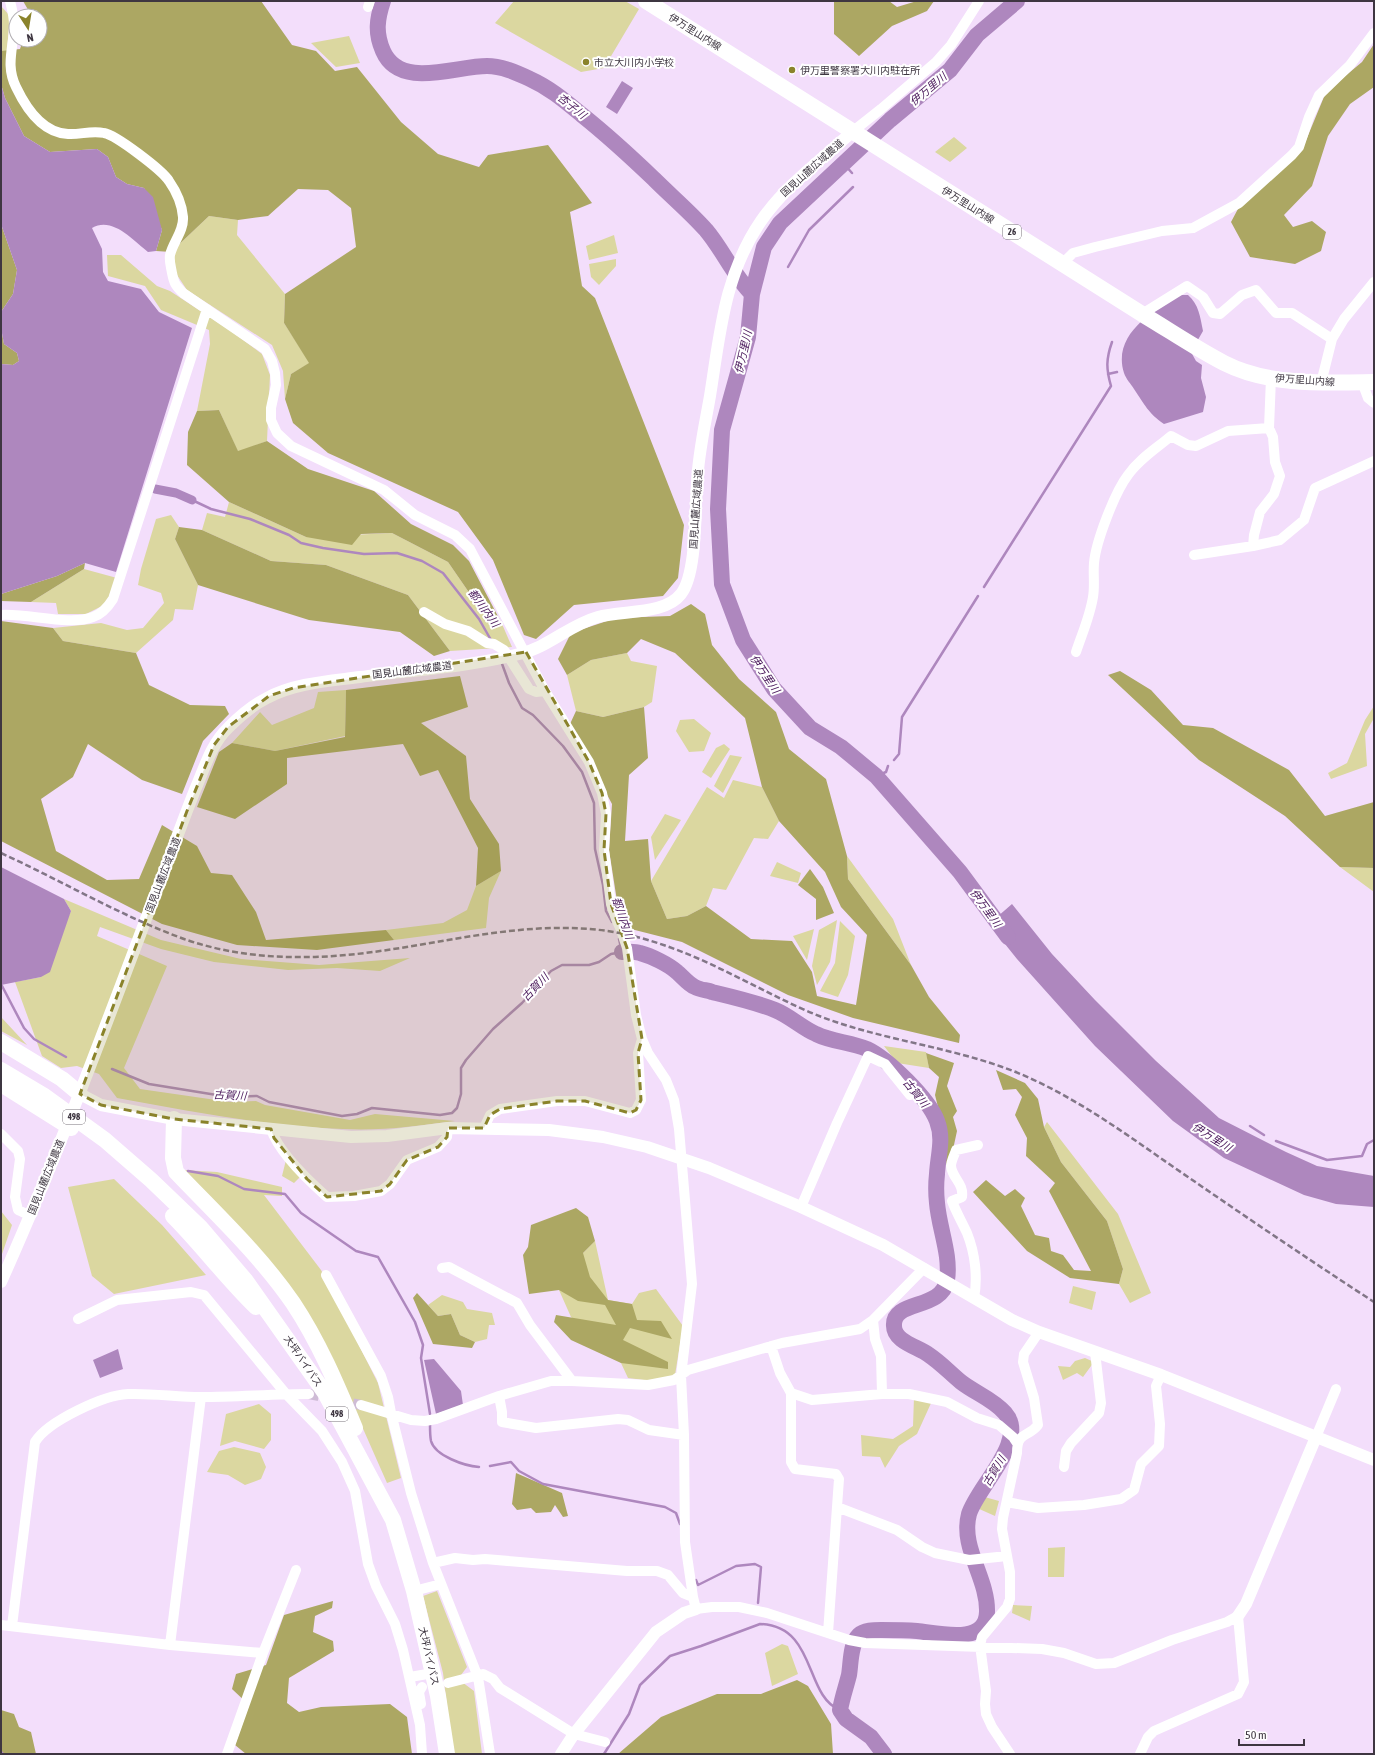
<svg xmlns="http://www.w3.org/2000/svg" width="1375" height="1755" font-family="'Asap Condensed','Noto Sans JP',sans-serif">
<rect width="100%" height="100%" fill="#f3defb"/>
<!-- green -->
<path fill="#dbd7a0" d="M514,1H625L639,9L604,68L581,72L495,23Z
M1,6L10,16L7,51H1Z
M349,36L360,63L336,67L311,43Z
M954,137L967,148L950,162L935,152Z
M209,216L238,220L237,235L285,294L284,323L310,363L291,374L285,399L283,371L272,345L187,290L175,272L171,252Z
M614,235L618,253L589,260L586,246Z
M107,255H121L157,286L170,291L231,331L262,354L270,375L267,441L238,452L219,410L197,411L210,344L209,330L161,310L145,286L108,276Z
M616,259V266L599,285L591,277L589,264Z
M229,502L306,537L392,533L448,562L488,620L502,624L512,647L450,651L408,595L326,565L271,561L202,530L207,513L225,517Z
M171,515L179,527L175,539L198,585L193,610L175,609L173,620L136,653L63,641L53,628L101,623L127,630L143,628L164,603L161,593L138,585L141,569L156,519Z
M84,569L117,578L106,604L86,614H58L56,603L31,602Z
M627,653L631,661L657,666L652,702L644,707L603,717L576,711L567,675L591,660Z
M346,690L345,736L275,751L232,743L260,712L272,725L314,708L318,692Z
M1374,706V718L1365,734L1367,766L1331,779L1328,773L1347,763L1365,720Z
M694,719L711,733L704,751L689,752L676,731L680,720Z
M724,744L730,749L711,778L702,772L716,748Z
M730,755L742,757L723,793L714,786Z
M733,780L762,787L779,821L768,839L754,838L726,890L713,888L706,906L687,916L667,919L651,881L707,787L724,798Z
M665,814L681,820L655,860L651,837Z
M847,856L893,919L911,965L848,879Z
M777,862L801,873L798,883L770,876Z
M1340,867L1374,868V892Z
M501,871L489,898L486,928L394,940L386,930L443,923L467,910L476,886Z
M64,899L161,940L241,959L319,965L410,958L380,971L337,968L288,970L214,962L161,949L100,927L97,936L167,966L124,1068L140,1089L230,1102L256,1101L265,1105L350,1120L375,1114L455,1121C418,1126 381,1131 343,1129C267,1127 191,1111 117,1098L99,1074L77,1066L61,1068L42,1056L15,982L41,977L71,911Z
M837,920L830,962L817,985L812,966L819,930Z
M840,921L855,936L848,975L838,997L820,991L835,963Z
M814,929L807,960L793,936Z
M1,1017L27,1045L1,1031Z
M884,1046L926,1052L929,1068L897,1063Z
M1047,1122L1118,1214L1151,1293L1130,1303L1119,1284L1123,1269L1107,1221L1061,1162L1044,1127Z
M286,1160L301,1176L294,1183L282,1176Z
M183,1170L217,1172L282,1187V1196L264,1195L321,1270L378,1383L401,1478L387,1483L334,1363Z
M114,1179L162,1225L206,1275L114,1294L92,1276L68,1187Z
M1,1211L12,1225L1,1257Z
M595,1241L608,1300L632,1304L639,1293L656,1289L683,1326L675,1375L652,1381L628,1378L621,1363L571,1317L559,1290L583,1253Z
M1073,1286L1096,1292L1092,1310L1069,1303Z
M442,1295L463,1302L467,1309L492,1313L495,1325H489L487,1339L475,1342L460,1335L451,1314L438,1316L428,1305Z
M1085,1358L1094,1362L1083,1377L1077,1373L1063,1380L1058,1366L1070,1367L1075,1361Z
M914,1397L932,1401L917,1434L899,1446L885,1468L880,1457L862,1456L861,1435L893,1439L913,1426Z
M259,1404L271,1414V1440L264,1449L235,1441L220,1446L226,1414Z
M234,1447L260,1453L266,1467L261,1479L245,1485L228,1475L207,1472L219,1451Z
M981,1496L999,1501L995,1516L977,1508Z
M1065,1547L1064,1577H1048V1548Z
M437,1591L467,1667L458,1679L474,1691L482,1754H453L443,1673L423,1596Z
M1013,1605L1032,1606L1030,1621L1012,1613Z
M782,1644L788,1646L798,1674L772,1686L765,1653Z"/>
<!-- forest -->
<path fill="#aca763" d="M23,1H261L292,45L316,51L335,71L357,67L401,122L438,154L479,167L488,155L548,145L592,203L570,212L582,286L595,298L684,525L678,578L663,596L574,605L536,639L524,635L493,560L458,512L328,453L293,423L285,399L291,374L309,363L284,323L285,294L356,247L351,208L328,190L298,189L268,216L238,220L209,216L171,252L156,251L162,230L144,188L127,184L116,177L108,157L97,149L50,152L24,136L5,98L1,84V51L20,49L23,40H40V16H29L30,13Z
M834,1H889L897,7L917,1H934L927,11L892,26L859,56L834,34Z
M1374,44V87L1350,104L1328,136L1312,186L1284,215L1293,227L1312,221L1326,232L1321,251L1295,264L1250,257L1231,222L1239,207L1302,150L1326,92L1362,62Z
M1,224L17,270L13,294L1,312Z
M1,328L4,344L17,353L19,361L13,365L1,364Z
M219,410L238,451L267,441L308,469L374,491L411,524L453,545L469,561L502,624L488,620L448,562L392,533L361,534L352,545L306,537L229,502L187,465L188,432L197,411Z
M179,527L202,530L271,561L326,565L408,595L450,651L434,656L400,632L309,620L198,585L175,539Z
M85,563L84,569L31,602L1,601V594L57,576Z
M691,604L705,614L712,645L739,679L776,712L789,749L826,779L847,856L848,879L911,965L929,997L960,1035L959,1043L853,1018L788,995L682,942L627,928L617,901L609,850L612,804L570,724L576,711L603,717L644,707L648,758L629,775L625,841L648,839L651,881L667,919L687,916L706,906L751,939L792,941L812,972L817,996L856,1005L867,935L841,907L825,872L779,821L762,787L745,718L675,653L641,639L627,653L591,660L567,675L558,659L571,633L616,618L670,616Z
M1,621L53,628L63,641L136,653L149,685L190,705L225,706L229,714L203,741L182,794L142,780L88,744L73,777L41,799L56,851L107,880L139,879L162,825L197,846L211,873L232,875L256,912L266,940L386,930L394,940L317,950L237,945L162,924L1,841Z
M1120,671L1151,690L1183,725L1213,728L1289,770L1325,816L1374,802V868L1340,867L1285,816L1199,760L1108,675Z
M460,676L468,707L421,723L466,756L470,799L499,844L501,871L476,886L478,848L438,770L420,776L403,744L287,758V784L235,819L197,807L219,752L232,743L275,751L345,737L346,690Z
M810,869L823,887L834,913L816,920V899L798,885Z
M926,1053L954,1063L947,1086L957,1111L953,1117L957,1131L949,1168L942,1160L945,1135L935,1095L939,1077L929,1068Z
M996,1070L1025,1083L1038,1099L1044,1127L1061,1162L1107,1221L1123,1269L1119,1284L1070,1278L1027,1251L973,1192L986,1180L1005,1196L1015,1189L1025,1198L1021,1206L1035,1235L1049,1238L1051,1251L1063,1255L1074,1270L1091,1271L1049,1191L1055,1183L1026,1156L1027,1138L1015,1115L1022,1097L1016,1089L1003,1090Z
M576,1208L588,1217L595,1241L583,1253L590,1277L608,1300L632,1304L637,1320L661,1321L672,1339L630,1328L623,1340L668,1362V1369L621,1363L571,1340L554,1322L556,1315L616,1325L605,1305L578,1301L559,1290L529,1294L523,1255L528,1247L531,1225Z
M417,1293L438,1316L451,1314L460,1335L475,1342L472,1348L433,1344L413,1298Z
M516,1473L562,1493L568,1516L563,1517L555,1505L551,1512L536,1513L531,1508L517,1510L512,1504Z
M333,1601L332,1608L315,1616L313,1632L333,1641L334,1651L289,1678L287,1703L299,1712L321,1707L390,1704L407,1717L412,1754H246L235,1745L249,1705L232,1689L236,1674L266,1665L284,1615Z
M797,1680L808,1686L831,1724L833,1754H618L661,1717L717,1694H761Z
M1,1710L14,1714L19,1727L31,1732L36,1754H1Z"/>
<!-- water -->
<path fill="#ae87be" d="M622,81L633,88L617,114L606,107Z
M1,84L5,98L24,136L50,152L97,149L108,157L116,177L127,184L144,188L153,197L162,230L156,251L148,252C133,240 112,216 92,228L102,249L103,272L108,281L141,289L159,312L192,328L116,572L85,563L57,576L1,594V364L13,365L19,361L17,353L4,344L1,328V312L13,294L17,270L1,224Z
M1180,295H1188C1199,305 1200,316 1203,331L1191,352L1196,361L1202,365L1201,378L1206,397L1203,412L1164,424C1148,413 1145,405 1134,389C1131,384 1126,379 1124,373C1112,335 1152,311 1180,295Z
M1,867L64,899L71,911L50,972L41,977L1,985Z
M1012,904L1052,954L1095,1000L1156,1061L1219,1118L1286,1152L1317,1166L1374,1176V1207L1336,1204L1304,1195L1224,1158L1173,1121L1095,1046L1017,959L989,924Z
M118,1349L123,1369L100,1378L93,1360Z
M434,1359L461,1391L463,1405L436,1414L424,1360Z"/>
<g fill="none" stroke-linecap="round" stroke-linejoin="round">
<!-- stream -->
<path stroke="#ae87be" stroke-width="2.5" d="M844,164L852,173
M788,267L809,230L853,187
M1108,374L1117,372
M192,500L211,509L250,519L289,535L301,543L323,548L364,554L397,553L422,561L443,573L479,619L491,640
M984,587L1111,386C1106,369 1106,359 1112,342
M501,661L509,683L522,708L533,715L563,746L582,772L594,803L595,849L603,885L606,911L612,922
M894,760L899,754L902,717L978,596
M876,776L886,772L888,766
M1,984L24,1028L34,1039L66,1057
M112,1069L149,1084L229,1097L257,1096L269,1102L342,1116L357,1114L372,1108L440,1115L452,1113L457,1108L461,1094V1068L466,1060L493,1029L522,1003L551,971L562,965H589L599,962L611,954L622,952L619,939
M1250,1126L1264,1135
M1276,1141L1327,1160L1362,1156L1367,1144L1374,1140
M188,1171L218,1176L244,1189L285,1194L301,1213L356,1251L378,1257L415,1322L423,1345L421,1358L430,1414
M430,1425C430,1430 430,1436 431,1441C435,1456 465,1466 479,1467
M490,1466L511,1462L519,1471L543,1484L665,1507L676,1513L680,1524
M696,1580L698,1585L736,1566L755,1564L761,1567L758,1603
M1,1752L3,1754
M604,1754L629,1714L640,1685L670,1656L701,1646L760,1624C817,1626 804,1696 840,1710"/>
<!-- canal -->
<path stroke="#ae87be" stroke-width="9" d="M155,489L176,493L192,500"/>
<!-- river -->
<path stroke="#ae87be" stroke-width="16" d="M383,1C377,19 375,33 383,51C400,90 455,66 487,66C502,66 517,73 530,79C550,88 565,101 582,115C607,135 631,157 654,179C671,196 690,212 706,230C723,250 733,275 752,294
M1008,937L960,872L876,776L841,747L810,728L774,689L743,640L722,584L718,509L722,430L748,337L752,294L764,247L780,223L890,120L950,70L977,35L1017,1
M622,952C628,952 634,951 640,953C651,956 668,964 677,972C682,976 688,984 695,987C700,990 707,990 712,992C733,997 755,1002 775,1010C790,1016 802,1028 816,1034C832,1042 851,1042 867,1049C888,1059 929,1099 937,1121C944,1139 938,1155 937,1174C936,1183 936,1194 937,1203C939,1228 951,1255 947,1280C942,1311 892,1299 894,1326C894,1342 919,1347 929,1355C941,1363 950,1373 961,1382C975,1393 993,1399 1005,1413C1029,1440 977,1487 969,1514C960,1548 988,1578 987,1612C986,1646 938,1633 917,1631C905,1630 893,1630 881,1630C874,1630 864,1630 859,1635C850,1644 851,1664 849,1675C846,1687 842,1698 840,1710L846,1719L871,1737L884,1754"/>
<!-- minor-tunnel -->
<path stroke="#cfbcd6" stroke-width="10" stroke-dasharray="10 5" stroke-linecap="butt" d="M309,1394L361,1405"/>
<!-- minor -->
<path stroke="#fff" stroke-width="10" d="M10,1C12,9 14,16 14,25C14,47 5,65 16,87C26,108 42,133 68,134C80,135 91,130 104,133C116,135 162,170 169,181C176,191 182,205 183,217C184,231 173,242 170,255C169,261 171,267 172,273C174,283 175,285 183,293L265,349L272,361L275,373L276,385L271,408V420L277,433L291,446L384,490L415,515L455,535L470,549L545,691L589,762L602,793L606,814L604,850L611,904L616,919L621,930L627,948L636,1015L642,1039L648,1053L666,1080L674,1100L679,1129L692,1284L681,1376L684,1435L685,1542L693,1597L696,1609L712,1607H739L767,1613L849,1640L865,1643L1042,1649L1064,1653L1096,1664L1114,1663L1172,1640L1227,1622L1238,1616L1244,1682L1238,1694L1154,1731L1148,1737L1140,1754
M368,7L370,1
M852,132L881,109L936,62L951,45L979,1
M1062,264L1073,253L1095,247L1162,231L1193,228L1239,203L1292,155L1299,147L1309,117L1319,95L1350,65L1374,33
M1142,314L1187,286L1203,297L1213,313L1220,314L1242,295L1256,290L1276,313H1292L1332,339
M1362,382L1368,398L1374,403
M1321,383L1332,339L1344,319L1374,282
M1253,546L1254,535L1260,512L1274,494L1280,476L1275,462L1273,437L1269,428
M1194,555L1253,546L1280,540L1304,520L1315,488L1374,461
M424,612L445,624L468,631L487,643L494,644L504,650L529,689L536,692L545,691
M1,615C28,613 69,626 93,617C102,614 108,607 113,599L207,309
M1076,652C1082,634 1090,616 1093,597C1095,586 1093,574 1094,563C1096,541 1115,492 1128,475C1139,459 1157,448 1171,436L1188,445L1196,446L1228,431L1269,428L1271,378
M484,1128L490,1115L500,1109L557,1101H585L630,1113L636,1110L641,1100L638,1053L642,1039
M271,1129C278,1151 309,1181 327,1197L354,1196L381,1191L390,1184L407,1160L438,1147L447,1137L448,1128
M1,1134L18,1151L20,1159L15,1197L18,1210L31,1216
M801,1207L837,1123L868,1056L885,1064L910,1095
M442,1268L449,1267L517,1303L530,1325L572,1381
M326,1275L381,1376L388,1397L391,1413L411,1493L433,1563L478,1677L490,1754
M974,1298C978,1277 975,1253 967,1233C962,1222 956,1212 952,1201L962,1197C964,1183 952,1178 951,1166C951,1161 955,1154 956,1150L978,1145
M78,1319L117,1300L191,1292L204,1295L286,1394L322,1431L342,1462L355,1491L368,1564L376,1586L395,1624L403,1650L420,1725L422,1754
M873,1320L875,1339L881,1356L882,1394
M771,1346L780,1373L791,1393V1462L795,1469L836,1474L839,1479L828,1633
M791,1393L812,1400L882,1394H909L947,1402L977,1418L999,1425L1013,1437L1017,1443
M499,1396L502,1412V1422L536,1428L618,1419L628,1420L649,1430L684,1435
M361,1405L411,1420L425,1421L436,1419L499,1396L551,1381H572L648,1385L674,1380L688,1370L782,1343L860,1329L873,1320L924,1268
M1316,1437L1336,1389
M1064,1467L1066,1451L1071,1443L1099,1413L1101,1403L1095,1352
M1007,1502L1038,1508L1084,1505L1121,1499L1134,1490L1141,1464L1159,1446L1160,1424L1156,1386L1161,1375
M837,1507L897,1530L922,1547L935,1553L969,1560L1007,1556
M433,1563L455,1558L473,1560L485,1559L627,1571H657L668,1575L683,1593L693,1597
M414,1591L441,1584
M1,1625L170,1645L201,1397
M12,1626L35,1442C48,1421 104,1395 128,1394C152,1393 177,1397 201,1397C237,1397 273,1394 309,1394
M170,1645L263,1653
M410,1677L433,1673
M448,1683L483,1674L493,1679L500,1688L574,1734L605,1742
M421,1704L419,1692L422,1687
M227,1754L263,1653L296,1570
M1010,1754L992,1727L986,1714L985,1704L986,1691L980,1645L982,1637L1007,1607L1010,1599V1572L1002,1529L1003,1518L1017,1453C1017,1431 1028,1438 1038,1425L1034,1398L1023,1362L1024,1354L1039,1332"/>
<!-- tertiary -->
<path stroke="#fff" stroke-width="12" d="M80,1094L101,1105L174,1119L351,1137L387,1136L448,1128L549,1130L603,1137L647,1147L709,1168L801,1207L883,1245L1012,1320L1039,1332L1161,1375L1374,1460
M1,1282C58,1155 106,1025 155,895C169,860 181,825 195,790C205,767 211,744 229,727C240,716 253,705 267,698C294,683 330,681 360,677C413,670 468,667 519,654C549,647 569,625 598,617C623,610 665,615 681,594C697,574 695,509 697,484C698,454 705,425 710,396C720,334 724,275 761,221C785,186 821,160 852,132
M1238,1616L1246,1604L1316,1437
M561,1754L574,1734L656,1632L684,1613L696,1609"/>
<!-- primary -->
<path stroke="#fff" stroke-width="16" d="M646,1L1142,314C1169,330 1195,348 1224,363C1269,386 1324,383 1374,382"/>
<!-- trunk -->
<path stroke="#fff" stroke-width="16" d="M1,1042L62,1079L80,1094
M1,1070L43,1095L105,1140L151,1180L200,1227L246,1281L325,1393L393,1520L414,1591L438,1696L447,1754
M1,1084L71,1128
M174,1119L173,1158L176,1172C216,1214 260,1255 293,1303C319,1342 337,1385 355,1428
M173,1216C202,1245 226,1278 256,1307"/>
<!-- rail -->
<path stroke="#827687" stroke-width="2.5" stroke-dasharray="6 3" stroke-linecap="butt" d="M1,853C62,881 121,916 184,939C224,953 267,958 309,957C411,956 512,915 614,932C687,945 742,982 807,1011C881,1043 964,1046 1036,1081C1091,1107 1138,1143 1188,1177C1249,1219 1311,1261 1374,1302"/>
</g>
<!-- marked area -->
<path fill="#8a832b" fill-opacity="0.2" stroke="#8a832b" stroke-width="3" stroke-dasharray="8 5" stroke-linejoin="round" d="M526,652L589,762L602,793L606,814L604,850L611,904L627,948L642,1039L638,1053L641,1100L636,1110L630,1113L585,1101H557L500,1109L490,1115L484,1128H448L447,1137L438,1147L407,1160L390,1184L381,1191L327,1197L307,1179L274,1138L271,1129L174,1119L101,1105L80,1094L187,811L214,745L228,727L269,696L293,688Z"/>
<!-- markers -->
<g fill="#8a832b" stroke="#fff" stroke-width="1.5">
<circle cx="586" cy="62" r="4"/>
<circle cx="792" cy="70" r="4"/>
</g>
<g text-anchor="middle" dominant-baseline="central" stroke-width="4" stroke-linejoin="round" paint-order="stroke">
<!-- shield labels -->
<g fill="#fff" stroke="#78727a" stroke-width="1">
<rect x="1003" y="225" width="18" height="14" rx="3"/>
<rect x="63" y="1110" width="22" height="14" rx="3"/>
<rect x="326" y="1407" width="22" height="14" rx="3"/>
</g>
<g font-size="9" font-weight="bold" fill="#3e3641">
<text x="1012" y="232">26</text>
<text x="74" y="1117">498</text>
<text x="337" y="1414">498</text>
</g>
<!-- street labels -->
<g font-size="10" fill="#3e3641" stroke="#fff">
<text transform="translate(695 32) rotate(32)">伊万里山内線</text>
<text transform="translate(812 168) rotate(-42)">国見山麓広域農道</text>
<text transform="translate(968 205) rotate(32)">伊万里山内線</text>
<text transform="translate(1305 380) rotate(4)">伊万里山内線</text>
<text transform="translate(696 509) rotate(-86)">国見山麓広域農道</text>
<text transform="translate(412 670) rotate(-7)">国見山麓広域農道</text>
<text transform="translate(163 875) rotate(-69)">国見山麓広域農道</text>
<text transform="translate(46 1177) rotate(-68)">国見山麓広域農道</text>
<text transform="translate(303 1361) rotate(56)">大坪バイパス</text>
<text transform="translate(429 1656) rotate(77)">大坪バイパス</text>
</g>
<!-- poi labels -->
<g font-size="10" fill="#3e3641" stroke="#fff" text-anchor="start">
<text x="594" y="62">市立大川内小学校</text>
<text x="800" y="70">伊万里警察署大川内駐在所</text>
</g>
<!-- water labels -->
<g font-size="11" font-style="italic" fill="#481659" stroke="#fff">
<text transform="translate(928 89) rotate(-40)">伊万里川</text>
<text transform="translate(572 106) rotate(39)">杏子川</text>
<text transform="translate(743 352) rotate(-77)">伊万里川</text>
<text transform="translate(484 608) rotate(54)">都川内川</text>
<text transform="translate(765 674) rotate(56)">伊万里川</text>
<text transform="translate(986 908) rotate(54)">伊万里川</text>
<text transform="translate(623 918) rotate(71)">都川内川</text>
<text transform="translate(535 987) rotate(-46)">古賀川</text>
<text transform="translate(916 1093) rotate(51)">古賀川</text>
<text transform="translate(230 1095) rotate(3)">古賀川</text>
<text transform="translate(1212 1137) rotate(32)">伊万里川</text>
<text transform="translate(994 1471) rotate(-59)">古賀川</text>
</g>
</g>
<!-- border -->
<rect width="1375" height="1755" fill="none" stroke="#3e3641" stroke-width="4"/>
<!-- north arrow -->
<g transform="translate(28 28) rotate(168)"><circle r="19" fill="#ffffff" stroke="#b2afb3"/>
<path d="M0-3L7 15L0 10L-7 15Z" fill="#8a832b"/>
<text y="-6" font-size="11" font-weight="bold" text-anchor="middle" fill="#3e3641">N</text>
</g>
<!-- scale -->
<path d="M1239 1739v6h65v-6" fill="none" stroke="#3e3641" stroke-width="2"/>
<text x="1245" y="1739" font-size="12" fill="#3e3641" stroke="#ffffff" stroke-width="3" paint-order="stroke">50 m</text>
</svg>
